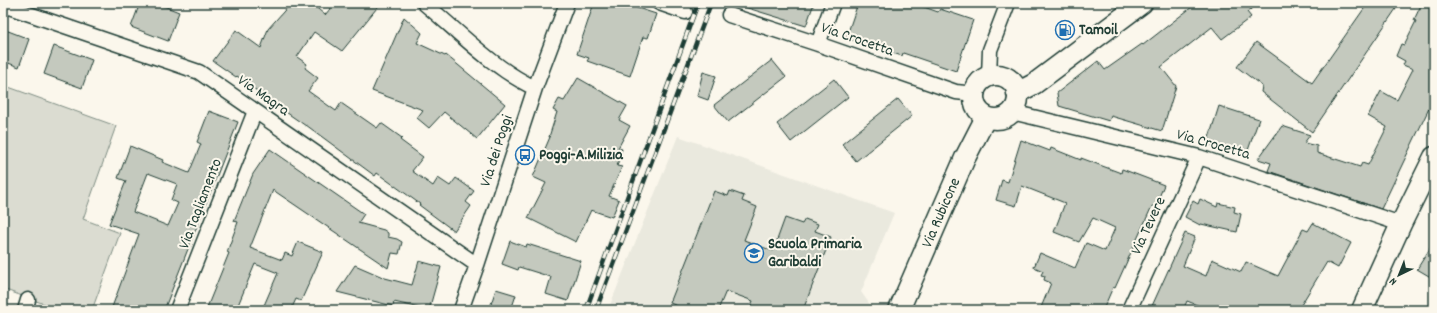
<svg xmlns="http://www.w3.org/2000/svg" width="1437" height="313" font-family="Dekko,sans-serif">
<rect width="100%" height="100%" fill="#fbf7ec"/>
<filter id="ink" filterUnits="userSpaceOnUse"><feTurbulence type="fractalNoise" baseFrequency=".025" numOctaves="2"/><feDisplacementMap in="SourceGraphic" scale="8" xChannelSelector="R" yChannelSelector="G"/><feConvolveMatrix kernelMatrix="1 2 1 2 8 2 1 2 1" color-interpolation-filters="sRGB"/></filter>
<g filter="url(#ink)">
<!-- built -->
<path fill="#eae9de" d="M678,136L894,213L861,292L874,310H608Z"/>
<!-- green -->
<path fill="#dbdcd1" stroke="#7d8c82" d="M3,85L116,126L83,219L120,233L92,310H61L3,289Z"/>
<!-- building -->
<path fill="#c4c9be" stroke="#1f3d34" fill-rule="evenodd" d="M140,3H156L179,12L168,41L131,27Z
M291,3H311L325,15L335,3H381L342,51L314,32L297,57L307,64L305,68L318,78L308,91L336,111L341,103L377,128L381,123L402,138L400,140L423,157L412,171L433,186L438,178L450,186L456,178L474,191L466,202L471,206L454,231L419,205L420,204L377,173L375,176L306,125V126L280,108L237,76L236,77L213,61L236,30L261,48L268,29Z
M594,3H622L656,14L648,38L643,37L630,76L587,61L589,58L577,54Z
M741,3H814L806,26L741,6Z
M858,3H913L938,12L940,9L973,20L956,71L903,53L902,56L846,38Z
M1197,3H1259L1247,12L1251,17L1222,39L1212,27L1161,67L1176,86L1162,131L1111,116L1109,121L1059,106L1057,93L1098,61L1105,70L1142,44L1143,45Z
M1368,3H1400L1312,132L1261,92L1262,86L1237,67L1256,42L1312,83Z
M1422,3H1434V98L1381,209L1268,171L1271,163L1258,159L1282,126L1310,135L1304,143L1317,146V153L1360,167L1362,163L1368,165L1387,127L1368,116L1381,91L1397,100L1413,69L1403,65L1405,61L1396,56L1401,44L1404,45L1416,21L1414,20Z
M404,17L422,33L417,43L445,56L446,55L505,104L477,139L444,112L429,128L417,118L423,110L372,91Z
M3,29L29,39L19,67L3,61Z
M54,46L92,60L82,88L44,74Z
M772,60L786,77L728,122L714,105Z
M703,72L716,76L708,100L697,96Z
M578,78L627,106L619,120L630,126L618,148L622,149L617,166L622,167L609,196L619,200L612,217L591,210L576,242L528,218L546,183L533,177L550,137H549L557,112L553,110L559,99L564,101Z
M834,79L848,97L791,142L777,124Z
M898,99L912,116L856,161L842,144Z
M1219,106L1259,119L1246,156L1207,144Z
M209,111L238,122L164,310H111L139,234L109,224L126,181L118,178L130,146L163,160L162,162L189,173L201,144L197,142ZM148,173L177,184L171,200L178,203L168,226L133,212Z
M1021,140L1050,151L1051,148L1081,160V158L1121,173L1122,169L1164,185L1155,207L1152,206L1115,288L1113,287L1103,310H1040L1051,283L1044,280L1045,276L1041,275L1043,271L1034,267L1040,253L1075,268L1086,243L1105,251L1115,228L1093,218L1079,242L1054,232L1065,203L1022,186L1016,206L996,200L1002,180L1008,182Z
M270,149L364,214L358,223L384,230L388,233V237L397,239L402,242L399,254L392,253L388,268L273,190L250,248L282,260L285,253L292,256L298,242L323,252L301,301L296,299L291,310H262L278,273L255,264L236,310H206L229,253L227,252L238,222L234,221L253,174Z
M714,191L728,196L730,191L744,196L742,201L757,207L744,240L773,251L785,218L802,224L805,219L818,224L815,231L831,237L803,310H749L753,301L726,291L718,310H687L670,303Z
M1200,199L1217,207L1218,203L1235,207L1234,212L1241,214L1237,232L1201,224L1200,225L1185,217L1193,201L1198,204Z
M1313,223L1351,243L1338,268L1327,262L1298,310H1210L1187,301L1183,310H1162L1152,306L1185,233L1195,237L1183,266L1206,276L1212,259L1241,272L1246,262L1278,276L1303,229L1308,231Z
M510,241L526,247L527,244L581,261L568,301L546,294L551,277L519,267L518,270L502,264Z
M1434,242V279L1417,269Z
M419,261L441,267L429,310L394,302L393,306L337,292L355,265L385,278L412,285Z
M496,289L516,295L511,310H489Z"/>
<g fill="none" stroke-linecap="round" stroke-linejoin="round">
<!-- street casing -->
<g stroke="#1f3d34" stroke-width="17">
<path id="street" d="M424,3C459,32 494,69 535,88
M659,3L685,12
M3,5L199,72L477,265
M729,15L818,44L956,92L974,94
M818,44L833,3
M989,76L990,50L1008,3
M1012,112L1199,157L1401,224
M25,310L28,300
M177,310L255,111
M461,310L477,265L535,88L567,3
M1129,310L1199,157"/>
</g>
<!-- secondary casing -->
<g stroke="#1f3d34" stroke-width="23">
<g id="secondary">
<circle cx="996" cy="97" r="22"/>
<path d="M1017,93L1034,84L1142,3"/>
<path id="s1" d="M899,310L965,158L986,117"/>
<path d="M1362,310L1401,224L1434,157"/>
</g>
</g>
<!-- street -->
<use href="#street" stroke="#fbf7ec" stroke-width="14"/>
<!-- secondary -->
<use href="#secondary" stroke="#fbf7ec" stroke-width="20"/>
<!-- rail casing -->
<g stroke="#1f3d34" stroke-width="4.5">
<path id="rail" d="M586,310L698,3
M596,310L711,3"/>
</g>
<!-- rail -->
<use href="#rail" stroke="#fbf7ec" stroke-width="3" stroke-dasharray="9" stroke-linecap="butt"/>
</g>
</g>
<!-- icons -->
<defs>
<g id="fuel-ring" transform="scale(1)"><circle r="9.5" fill="#fbf7ec" stroke="#1f6fb2" stroke-width="1.5"/><path d="M-5.5-6h7V0h2V4h1.3V-2.5L3-4.5l.8-.8L6-3V5H2.5V1h-1V6h-7ZM-4.2-4.7v3.2H.2V-4.7Z" fill="#1f6fb2"/></g>
<g id="bus-ring" transform="scale(1)"><circle r="9.5" fill="#fbf7ec" stroke="#1f6fb2" stroke-width="1.5"/><path d="M-5-6H5V4H4V6H2V4H-2V6H-4V4H-5ZM-3.5-4V0h7V-4ZM-3.5 1.2v1.5H-2V1.2ZM2 1.2v1.5H3.5V1.2Z" fill="#1f6fb2"/></g>
<g id="school-ring" transform="scale(1)"><circle r="9.5" fill="#fbf7ec" stroke="#1f6fb2" stroke-width="1.5"/><path d="M0-5L7-2L0 1L-7-2ZM-4 1L0 2.5L4 1V4Q0 6-4 4Z" fill="#1f6fb2"/></g>
</defs>
<g fill-rule="evenodd">
<use href="#fuel-ring" x="1065" y="30"/>
<use href="#bus-ring" x="525" y="155"/>
<use href="#school-ring" x="754" y="253"/>
</g>
<g text-anchor="middle" dominant-baseline="central" stroke-width="4" stroke-linejoin="round" paint-order="stroke">
<!-- poi labels -->
<g font-size="16" font-weight="bold" fill="#1f3d34" stroke="#fbf7ec" text-anchor="start">
<text x="1079" y="30">Tamoil</text>
<text x="539" y="155">Poggi-A.Milizia</text>
<text x="768" y="244">Scuola Primaria<tspan x="768" dy="18">Garibaldi</tspan></text>
</g>
<!-- street labels -->
<g font-size="16" fill="#1f3d34" stroke="#fbf7ec">
<text transform="translate(857 40) rotate(19)">Via Crocetta</text>
<text transform="translate(263 96) rotate(35)">Via Magra</text>
<text transform="translate(1213 145) rotate(16)">Via Crocetta</text>
<text transform="translate(497 151) rotate(-72)">Via dei Poggi</text>
<text transform="translate(201 204) rotate(-69)">Via Tagliamento</text>
<text stroke="none"><textPath href="#s1" startOffset="106">Via Rubicone</textPath></text>
<text transform="translate(1149 226) rotate(-65)">Via Tevere</text>
</g>
</g>
<!-- margin -->
<rect width="1437" height="313" fill="none" stroke="#fbf7ec" stroke-width="16"/>
<rect x="8" y="8" width="1421" height="297" fill="none" stroke="#1f3d34" stroke-width="1.5" filter="url(#ink)"/>
<!-- north arrow -->
<g transform="translate(1399 275) rotate(223)" stroke="#fbf7ec" stroke-width="3" paint-order="stroke">
<path d="M0-3L7 15L0 10L-7 15Z" fill="#1f3d34"/>
<text y="-6" font-size="11" font-weight="bold" text-anchor="middle" fill="#1f3d34">N</text>
</g>
</svg>
